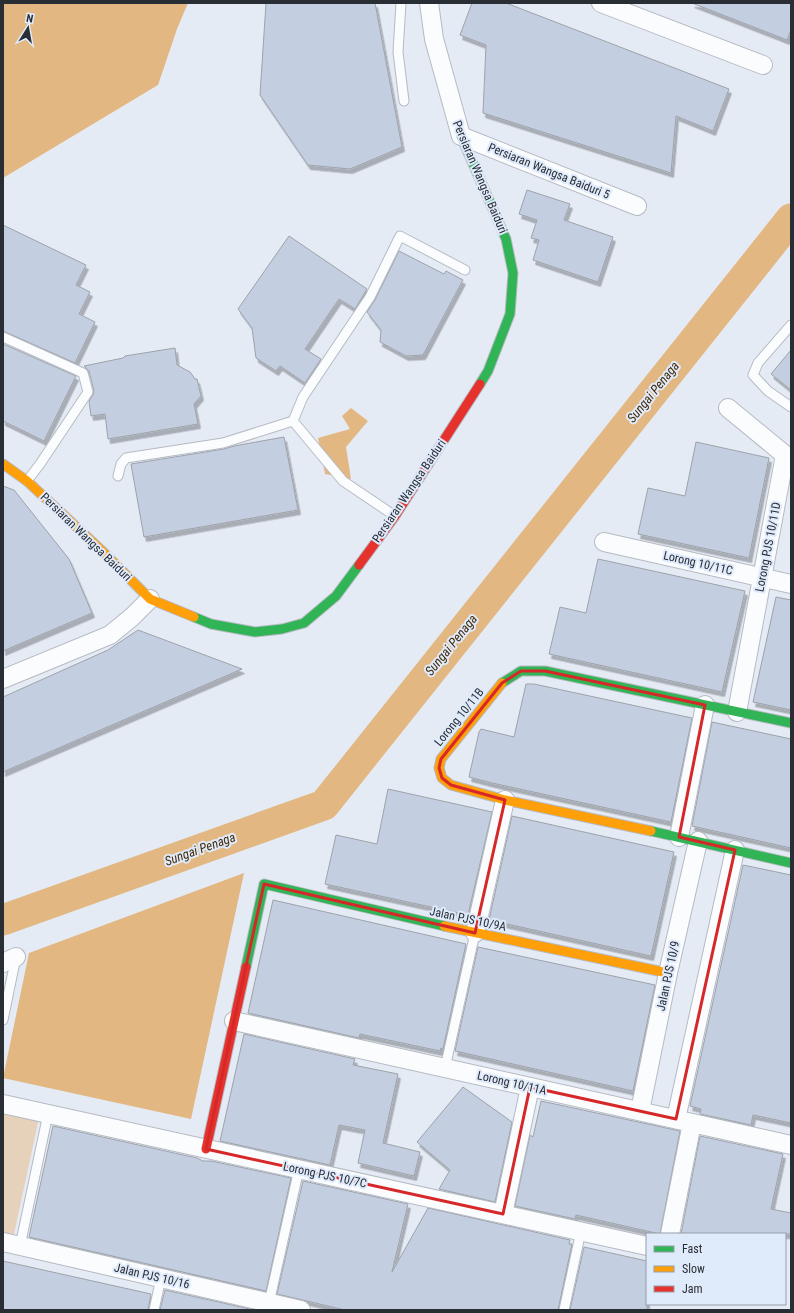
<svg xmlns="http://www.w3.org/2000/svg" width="794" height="1313" font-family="'Roboto Condensed',sans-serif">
<defs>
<filter id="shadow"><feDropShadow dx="2.5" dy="4.5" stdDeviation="0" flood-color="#0004"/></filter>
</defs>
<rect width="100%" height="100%" fill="#e5ebf5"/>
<!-- green -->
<path fill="#e6d1bb" d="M3,1110L39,1118L13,1239L3,1237Z"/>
<!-- water -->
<path fill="#e2b782" d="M3,3H188L177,29L158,85L3,178Z
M351,408L368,421L346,447L351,479L325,474L318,438L350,429L342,416Z
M244,873L191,1119L3,1078L29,953Z"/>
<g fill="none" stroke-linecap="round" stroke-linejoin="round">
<!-- river -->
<path stroke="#e2b782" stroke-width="31" d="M3,920L324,805L791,219"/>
</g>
<!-- building -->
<path fill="#c3cee1" stroke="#9ea2a9" filter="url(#shadow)" d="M266,3H375L402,147L350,169L308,165L260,95Z
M472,3H506L729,89L713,131L676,116L671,173L483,113L486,45L460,35Z
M692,3H791V30L787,40Z
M527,190L570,204L564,220L613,237L598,282L533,260L539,240L531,238L537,220L519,214Z
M3,225L86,265L76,285L90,292L79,314L95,322L75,363L3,331Z
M289,236L367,289L355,309L339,299L305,349L321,359L305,383L280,366L276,371L256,358L252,328L238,309Z
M399,251L444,274L446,271L463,280L423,355L406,356L380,342L381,330L367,312L375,300Z
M3,344L76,376L44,441L3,421Z
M175,348L177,365L190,372L195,379H197L201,396L194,404L198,424L108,439L105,414L91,416L89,401L93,395L94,391L89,371L84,366L123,358L125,356Z
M791,350V390L771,374Z
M284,437L298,510L144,537L131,464L224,449L234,446Z
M696,442L769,458L749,558L638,534L648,488L685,496Z
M3,486L14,490L69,559L92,613L3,651Z
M598,559L745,591L722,692L549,654L560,607L586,613Z
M776,597L791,600V710L753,702Z
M138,630L242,669L3,772V697L108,650Z
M526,684H534L692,718L671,822L492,783L469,777L479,732L481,729L514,737Z
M712,722L791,739V848L692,826Z
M388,789L492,812L468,915L325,884L336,835L377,844Z
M512,816L674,852L651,956L489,920Z
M743,865L791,875V1123L753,1115L751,1125L700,1114L701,1109L690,1106Z
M273,900L466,944L443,1049L441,1048L440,1051L360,1034L359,1038L248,1013Z
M478,947L655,985L633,1091L455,1051Z
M244,1034L355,1059L353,1065L398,1074L383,1143L420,1152L414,1176L358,1163L365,1130L339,1125L330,1165L220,1141Z
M463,1087L512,1122L495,1202L439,1189L450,1170L417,1142Z
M541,1101L680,1131L660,1234L576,1215L575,1219L515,1206L530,1135L533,1137Z
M53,1126L197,1158L203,1161H211L291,1178L266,1291L29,1237Z
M700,1136L783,1154L771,1209L791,1213V1234H681Z
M303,1181L408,1204L392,1272L428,1208L570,1240L569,1244H572L558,1310H345L277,1294Z
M584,1247L647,1261V1310H570Z
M3,1261L151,1294L148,1310H3Z
M165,1290L254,1310H160Z"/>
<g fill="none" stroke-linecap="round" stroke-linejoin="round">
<!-- lane casing -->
<g stroke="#b6bac2" stroke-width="11">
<path id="lane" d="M401,3L398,52L404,101
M791,325L758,363L753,375L768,391L791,407
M3,337L83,373L88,392L40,464L27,481
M293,421L343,481L395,516
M118,476L121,464L126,458L223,443L293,421L303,397L370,297L400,236L465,270
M3,1020L16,957
M445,1068L475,933
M20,1246L48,1114
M269,1303L299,1169
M154,1310L161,1278
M564,1310L581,1231"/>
</g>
<!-- street casing -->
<g stroke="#b6bac2" stroke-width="20">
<path id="street" d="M429,3L434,39L461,136L637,206
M601,3L763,65
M728,408L785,455L737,712
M604,542L791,584
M3,679L110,635L132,617L150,599
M679,837L705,705
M475,933L505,800
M3,963L16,957
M234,1021L791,1145
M3,1104L647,1246
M640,1111L668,973L698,841
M676,1119L735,850
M503,1214L530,1087
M670,1234L692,1123
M3,1242L301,1310"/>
</g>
<!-- fast casing -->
<g stroke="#b6bac2" stroke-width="11">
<path id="fast" d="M461,136L506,239L513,273L510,314L488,371L480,384
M194,617L211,624L255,632L282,629L304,623L336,596L359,565
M502,683L521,671H545L791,723
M651,831L791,863
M246,967L264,884L444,926"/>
</g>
<!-- slow casing -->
<g stroke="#b6bac2" stroke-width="11">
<path id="slow" d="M3,464L27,481L101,550L150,599L194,617
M502,683L441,759L439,768L442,778L451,785L505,800L651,831
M444,926L668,973"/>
</g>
<!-- jam casing -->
<g stroke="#b6bac2" stroke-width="11">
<path id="jam" d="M359,565L395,516L480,384
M206,1149L246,967"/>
</g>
<!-- lane -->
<use href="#lane" stroke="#fbfcfe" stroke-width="9"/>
<!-- street -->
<use href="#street" stroke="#fbfcfe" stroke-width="18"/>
<!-- fast -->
<use href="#fast" stroke="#30b455" stroke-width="9"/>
<!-- slow -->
<use href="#slow" stroke="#ff9f0a" stroke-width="9"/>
<!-- jam -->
<use href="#jam" stroke="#e5322d" stroke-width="9"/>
</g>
<!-- marked area -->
<path fill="none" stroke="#d62828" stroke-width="3" stroke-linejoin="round" d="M521,671H545L705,705L679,837L735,850L676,1119L530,1087L503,1214L206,1149L264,884L475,933L505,800L451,785L442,778L439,768L441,759L502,683Z"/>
<g text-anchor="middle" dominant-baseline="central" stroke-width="4" stroke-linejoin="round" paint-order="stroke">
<!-- street labels -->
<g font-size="12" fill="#292d34" stroke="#dfeafb">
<text transform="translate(549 171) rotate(22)">Persiaran Wangsa Baiduri 5</text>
<text transform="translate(480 177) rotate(67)">Persiaran Wangsa Baiduri</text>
<text transform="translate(409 491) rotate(-56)">Persiaran Wangsa Baiduri</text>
<text transform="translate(86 537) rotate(44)">Persiaran Wangsa Baiduri</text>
<text transform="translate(768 547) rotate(-79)">Lorong PJS 10/11D</text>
<text transform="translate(698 563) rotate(13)">Lorong 10/11C</text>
<text transform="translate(459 717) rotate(-51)">Lorong 10/11B</text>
<text transform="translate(468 919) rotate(12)">Jalan PJS 10/9A</text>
<text transform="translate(668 976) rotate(-78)">Jalan PJS 10/9</text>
<text transform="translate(512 1083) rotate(13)">Lorong 10/11A</text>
<text transform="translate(325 1175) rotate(12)">Lorong PJS 10/7C</text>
<text transform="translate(152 1276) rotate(13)">Jalan PJS 10/16</text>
</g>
<!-- water labels -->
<g font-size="13" font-style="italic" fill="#452c09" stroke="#dfeafb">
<text transform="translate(653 392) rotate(-51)">Sungai Penaga</text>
<text transform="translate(451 645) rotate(-51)">Sungai Penaga</text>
<text transform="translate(200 849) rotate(-20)">Sungai Penaga</text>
</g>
</g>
<!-- border -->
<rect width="794" height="1313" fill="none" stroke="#292d34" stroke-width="8"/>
<!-- legend -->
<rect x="646" y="1233" width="140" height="72" fill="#dfeafb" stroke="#969eab"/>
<rect x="654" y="1246" width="20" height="6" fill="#30b455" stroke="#969eab"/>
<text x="682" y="1253" font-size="12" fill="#292d34">Fast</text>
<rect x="654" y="1266" width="20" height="6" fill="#ff9f0a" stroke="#969eab"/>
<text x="682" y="1273" font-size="12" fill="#292d34">Slow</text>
<rect x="654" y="1286" width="20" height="6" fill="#e5322d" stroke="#969eab"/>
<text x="682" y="1293" font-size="12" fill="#292d34">Jam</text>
<!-- north arrow -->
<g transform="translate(28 28) rotate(11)" stroke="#dfeafb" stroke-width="3" paint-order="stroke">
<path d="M0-3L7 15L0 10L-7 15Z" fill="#292d34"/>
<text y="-6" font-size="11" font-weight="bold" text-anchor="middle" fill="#292d34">N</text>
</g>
</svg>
